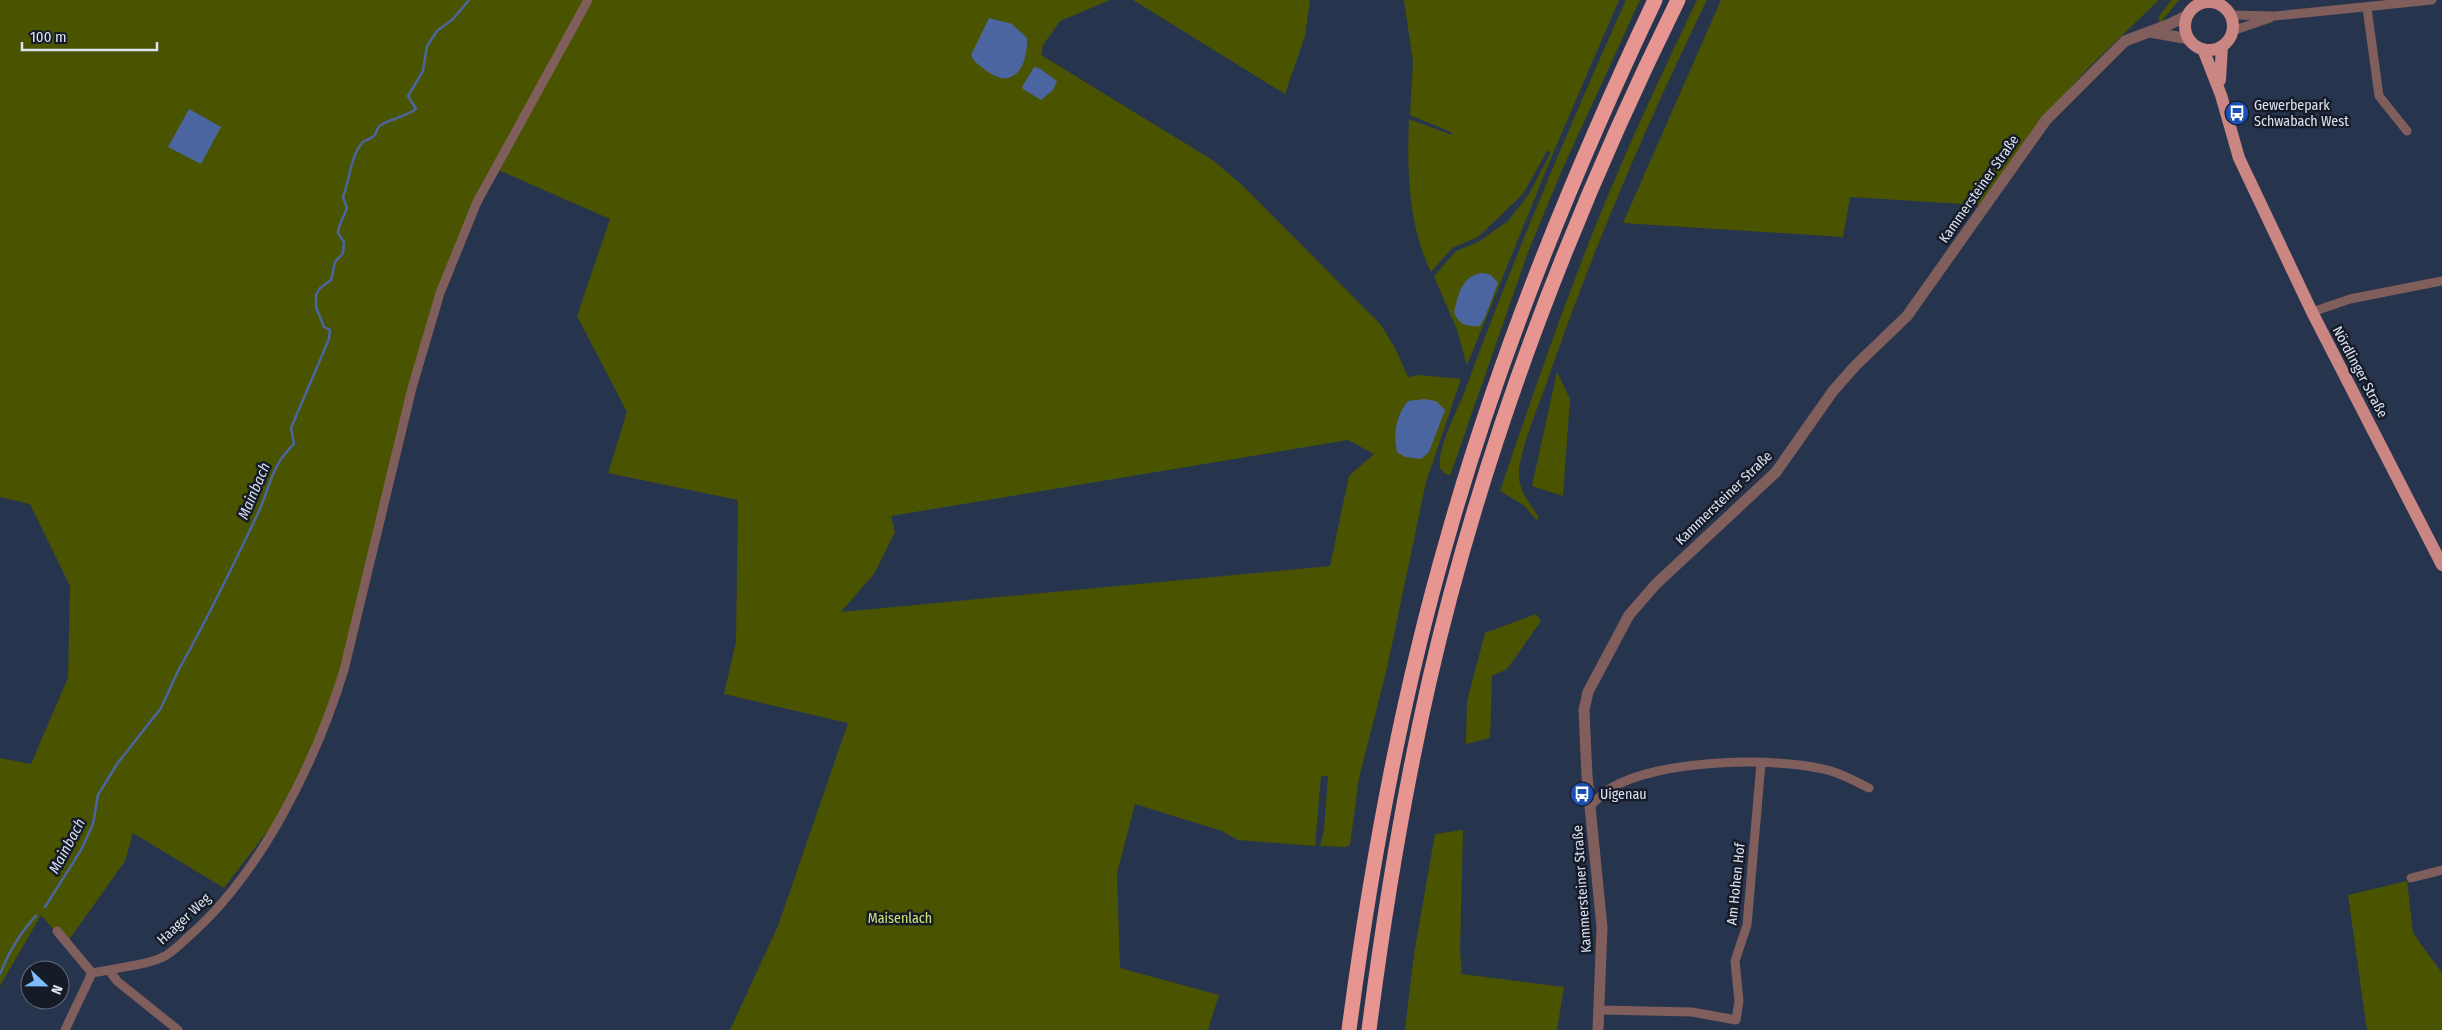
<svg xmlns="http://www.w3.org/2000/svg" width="2442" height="1030" font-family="'Fira Sans Condensed',sans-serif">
<rect width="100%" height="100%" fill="#27344d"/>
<!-- green -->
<path fill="#4a5400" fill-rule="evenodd" d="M0,0H1110L1060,21L1043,45L1041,55L1214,161L1242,185L1381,325L1395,348L1408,377L1418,375L1461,379L1426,482L1387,668L1359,778L1350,845L1346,847L1320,846L1324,829L1328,776H1321L1315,846L1238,840L1222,831L1135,804L1117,873L1120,968L1219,995L1208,1030H730L778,926L848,723L724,694L736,642L738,500L608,473L627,412L577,316L610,219L494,168L464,224L422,352L337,695L286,807L224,888L133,833L125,861L66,944L41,915L0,986V758L31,764L68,678L70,586L30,504L0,497ZM1348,440L1374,454L1349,476L1330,566L841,612L874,574L895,532L891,516Z
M1133,0H1310L1305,36L1285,94Z
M1404,0H1619L1554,151L1467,365L1457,330L1434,276L1456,251L1478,242L1508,221L1529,194L1551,152L1547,151L1523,194L1478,237L1452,248L1431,272C1408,225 1407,170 1409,119L1452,135L1451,132L1410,115L1413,62Z
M1626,0H1640L1562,170L1528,252L1450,476L1443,472L1440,468C1438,444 1456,415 1464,393C1513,260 1568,129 1626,0Z
M1697,0H1707C1647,123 1595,244 1550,373C1542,398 1519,450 1519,474C1518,490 1531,505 1539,518L1536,520L1525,506L1500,491C1532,397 1564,303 1602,210C1631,139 1664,69 1697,0Z
M1721,0H2159L2089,67L2062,97L1979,205L1850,197L1843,237L1623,223Z
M2171,0H2179L2160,23L2158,18Z
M1557,372L1570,399L1563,496L1532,486Z
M1536,614L1541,621L1507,669L1492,676L1490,738L1466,744L1467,701L1485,633Z
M1463,830L1460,951L1462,974L1564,987L1557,1030H1405L1414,954L1435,834Z
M2407,881L2413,933L2442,973V1030H2367L2348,895Z"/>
<!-- water -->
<path fill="#4b65a0" d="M989,18L1012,24L1027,38C1028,66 1014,93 984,69C979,65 974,62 971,55Z
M1034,67L1039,68L1057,81L1053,90L1041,100L1023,89L1022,87Z
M189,109L221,127L201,164L168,147Z
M1483,273L1491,275L1498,283L1485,317L1480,326C1466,327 1460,325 1454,313C1458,294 1462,275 1483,273Z
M1424,399L1436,401L1445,410L1429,452L1421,459L1405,457L1397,452C1393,433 1396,416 1408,401Z"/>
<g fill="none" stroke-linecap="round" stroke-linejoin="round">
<!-- stream -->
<path stroke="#4b65a0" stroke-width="2.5" d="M45,907L81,850L93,824L98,795L117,764L161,708L179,669C208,618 234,564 259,511C271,484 271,466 294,444L291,428L329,339L330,330L324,327L316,307V295L320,288L331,280L335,262L343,253L344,242L338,233L339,227L347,208L343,197C350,179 350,158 362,143C366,139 372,139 375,135C377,131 377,127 381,125C392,118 405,117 416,109L408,96L423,71L427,46L437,31L453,19L469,0
M0,974C9,952 19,933 36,916"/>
<!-- minor -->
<path stroke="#805e5c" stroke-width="9" d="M2367,8L2379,96L2407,131
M2230,15L2275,16L2432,0
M2232,31L2270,18
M2312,312L2350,299L2442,281
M1590,806C1597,800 1603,793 1611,788C1659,759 1777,756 1831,771C1844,775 1857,782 1869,788
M2411,878L2442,870
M57,931L92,973L109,970L117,981L178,1030
M109,970C126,966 146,965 161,958C171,954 180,944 188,937C261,874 316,761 344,670L412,388L440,293L477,202L588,0
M1600,1010L1692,1012L1736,1020L1739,1001L1735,961L1747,925L1761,763
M65,1030L92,973"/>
<!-- tertiary -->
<path stroke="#805e5c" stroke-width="11" d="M2150,32L2189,39
M1598,1030L1602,927L1587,776L1584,710L1588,692L1629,615L1656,584L1776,472L1833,391L1855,366L1907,316L2046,120L2125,41L2170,24L2188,15"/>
<!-- primary -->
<path stroke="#c98682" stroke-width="12" d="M2185 26a24 24 0 1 1 48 0a24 24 0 1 1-48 0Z
M2203,49L2221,95L2239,158L2312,312L2442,565
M2220,80L2222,46"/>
<!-- motorway -->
<path stroke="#e69591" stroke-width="15" d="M1349,1030C1371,863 1401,698 1448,536C1500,351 1573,173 1655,0
M1369,1030C1384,913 1403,797 1429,682C1483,446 1571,217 1678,0"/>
</g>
<!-- icons -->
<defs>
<g id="bus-disc" transform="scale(1.25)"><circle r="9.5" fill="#1a4fb4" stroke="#161c27"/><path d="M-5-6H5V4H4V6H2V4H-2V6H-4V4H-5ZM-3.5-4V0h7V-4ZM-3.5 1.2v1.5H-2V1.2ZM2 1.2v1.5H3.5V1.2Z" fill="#fff"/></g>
</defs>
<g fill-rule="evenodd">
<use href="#bus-disc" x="2237" y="113"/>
<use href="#bus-disc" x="1582" y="794"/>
</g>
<g text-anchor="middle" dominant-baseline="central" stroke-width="5" stroke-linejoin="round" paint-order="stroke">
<!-- poi labels -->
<g font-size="14" fill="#dce4f4" stroke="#161c27" text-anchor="start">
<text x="2254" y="105">Gewerbepark<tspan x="2254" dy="16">Schwabach West</tspan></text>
<text x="1600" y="794">Uigenau</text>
</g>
<!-- street labels -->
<g font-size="14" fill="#dce4f4" stroke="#161c27">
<text transform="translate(1979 189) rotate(-55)">Kammersteiner Straße</text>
<text transform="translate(2360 372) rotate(62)">Nördlinger Straße</text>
<text transform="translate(1724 498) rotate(-44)">Kammersteiner Straße</text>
<text transform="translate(1736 884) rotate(-84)">Am Hohen Hof</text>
<text transform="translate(1582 889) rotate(-94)">Kammersteiner Straße</text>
<text transform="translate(184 919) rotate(-43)">Haager Weg</text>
</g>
<!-- park labels -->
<g font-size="14" fill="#d1e27b" stroke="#161c27">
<text x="900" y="918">Maisenlach</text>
</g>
<!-- water labels -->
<g font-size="15" font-style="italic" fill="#d4dcee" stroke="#161c27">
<text transform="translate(254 491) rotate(-67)">Mainbach</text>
<text transform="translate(67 846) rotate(-62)">Mainbach</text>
</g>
</g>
<!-- north arrow -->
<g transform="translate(45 985) rotate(112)"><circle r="24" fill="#161c27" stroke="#656c79"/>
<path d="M0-4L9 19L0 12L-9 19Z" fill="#7fbdfa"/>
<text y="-8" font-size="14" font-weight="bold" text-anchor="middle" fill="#dce4f4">N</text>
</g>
<!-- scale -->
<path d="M22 42v8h135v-8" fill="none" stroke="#dce4f4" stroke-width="2.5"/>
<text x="30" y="42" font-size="15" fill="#dce4f4" stroke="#161c27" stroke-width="4" paint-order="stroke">100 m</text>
</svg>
